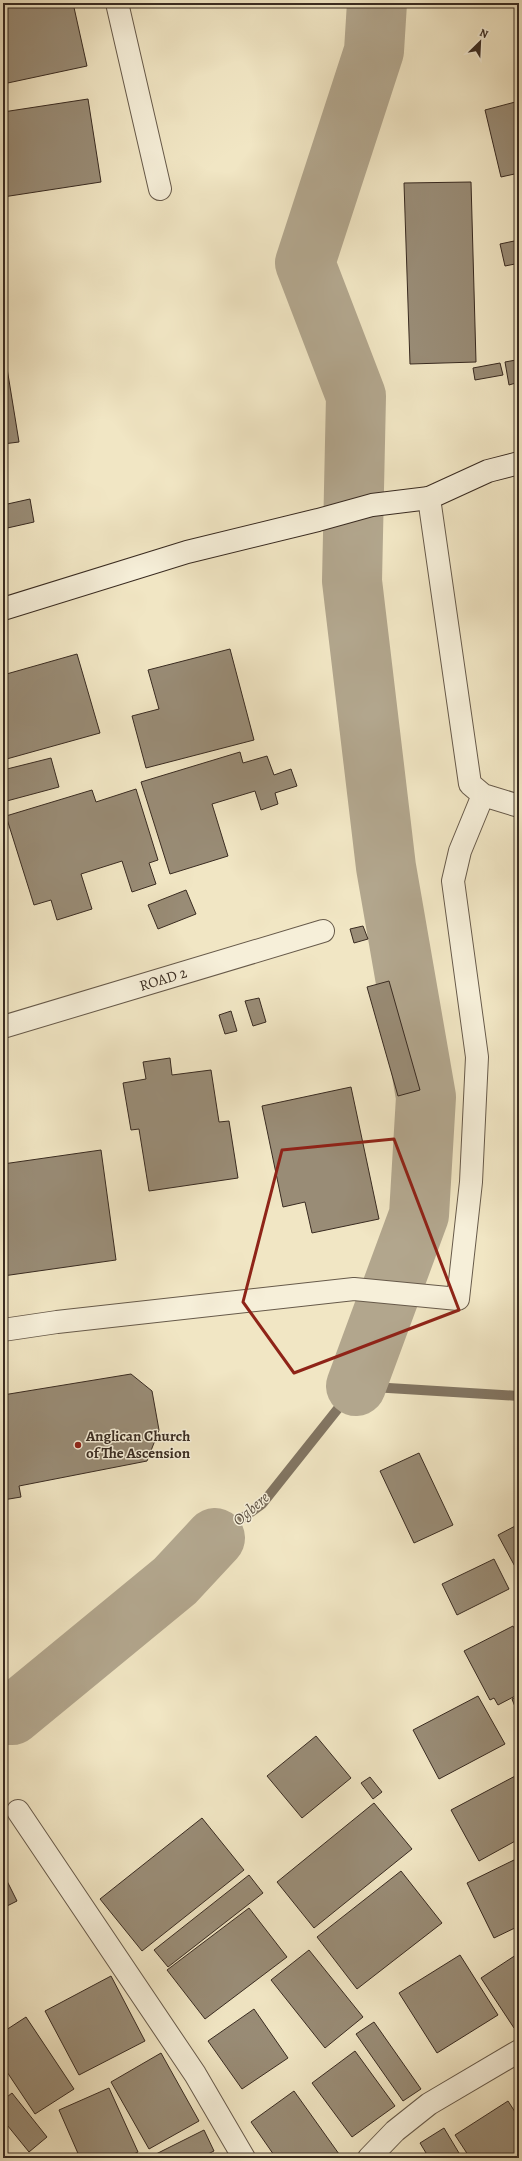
<svg xmlns="http://www.w3.org/2000/svg" width="522" height="2161" font-family="Alegreya,serif">
<rect width="100%" height="100%" fill="#f1e6c4"/>
<filter id="stains"><feTurbulence type="fractalNoise" baseFrequency=".005" numOctaves="4"/><feColorMatrix values="0 0 0 0 .2 0 0 0 0 .09 0 0 0 0 .02 0 0 0 .5 -.17"/></filter>
<radialGradient id="worn" r=".72"><stop offset=".6" stop-color="#630" stop-opacity="0"/><stop offset="1" stop-color="#630" stop-opacity=".3"/></radialGradient>
<g fill="none" stroke-linecap="round" stroke-linejoin="round">
<!-- stream -->
<path stroke="#827562" stroke-width="10" d="M215,1538L262,1504L356,1386L519,1396"/>
<!-- river -->
<path stroke="#b2a68d" stroke-width="60" d="M356,1386L419,1215L426,1097L386,867L352,581L356,396L305,263L374,51L377,3
M3,1715H12L175,1581L215,1538"/>
</g>
<!-- building -->
<path fill="#998c76" stroke="#392b21" d="M3,3H73L87,66L3,84Z
M88,99L101,182L3,197V112Z
M519,101V173L501,177L485,110Z
M471,182L476,362L410,364L404,183Z
M519,240V282L515,264L505,266L500,244Z
M516,360L519,382L509,385L505,362Z
M3,362H6L19,442L3,444Z
M500,363L503,375L475,380L473,368Z
M30,499L34,522L3,529V505Z
M230,649L254,740L146,768L132,716L159,709L148,670Z
M77,654L100,733L3,760V675Z
M240,752L243,763L267,756L274,775L291,769L297,786L275,793L278,804L261,810L255,791L212,804L228,856L170,874L141,782Z
M51,758L59,787L3,802V770Z
M136,789L158,860L149,863L156,884L132,892L122,861L81,874L92,909L57,920L51,900L34,905L6,816L92,790L96,802Z
M186,890L196,914L158,929L148,905Z
M363,926L368,939L354,943L350,929Z
M389,981L420,1090L398,1096L367,987Z
M259,998L266,1022L253,1026L245,1001Z
M231,1011L237,1031L225,1034L219,1015Z
M170,1058L172,1075L211,1070L219,1122L229,1121L238,1178L149,1191L139,1129L131,1130L123,1083L146,1079L143,1062Z
M351,1087L379,1219L312,1233L305,1202L283,1207L262,1106Z
M101,1150L116,1260L3,1276V1164Z
M131,1374L152,1391L159,1430L147,1461L19,1486L21,1497L3,1500V1395Z
M419,1453L453,1525L414,1543L380,1471Z
M519,1524V1574L498,1535Z
M494,1559L509,1589L457,1615L442,1584Z
M513,1626L519,1637V1694L498,1705L494,1698L490,1700L464,1651Z
M478,1696L505,1744L439,1779L413,1730Z
M519,1696V1717L512,1699Z
M316,1736L351,1778L302,1818L267,1776Z
M519,1774V1839L479,1861L451,1810Z
M370,1777L382,1792L373,1799L361,1783Z
M374,1803L412,1849L314,1928L277,1882Z
M202,1818L244,1870L142,1951L100,1899Z
M514,1860L519,1871V1926L494,1938L467,1883Z
M401,1871L442,1923L357,1989L317,1937Z
M3,1873L17,1901L3,1908Z
M249,1875L263,1893L168,1967L154,1950Z
M249,1908L287,1957L205,2019L167,1970Z
M309,1950L363,2017L325,2048L271,1980Z
M519,1953V2025L514,2028L481,1978Z
M460,1955L498,2015L437,2053L399,1993Z
M111,1976L145,2041L79,2075L45,2011Z
M254,2009L288,2058L242,2089L208,2041Z
M26,2017L74,2089L35,2114L3,2066V2032Z
M374,2022L421,2089L403,2101L356,2034Z
M355,2051L395,2106L352,2137L312,2083Z
M161,2053L199,2121L149,2149L111,2082Z
M109,2088L138,2152L125,2158H80L59,2110Z
M294,2091L339,2154L334,2158H276L251,2122Z
M12,2093L47,2137L29,2152L3,2120V2100Z
M508,2101L519,2118V2158H470L455,2135Z
M444,2128L462,2158H429L420,2143Z
M204,2130L214,2151L200,2158H148Z"/>
<g fill="none" stroke-linecap="round" stroke-linejoin="round">
<!-- street casing -->
<g stroke="#675a4a" stroke-width="24">
<path id="street" d="M117,3L160,189
M429,498L470,784L483,795L519,806
M3,1027L323,931
M3,1330L57,1322L354,1289L458,1299L471,1182L477,1057L453,881L460,851L483,795
M18,1811L195,2074L244,2158
M369,2158L395,2131L429,2104L519,2051"/>
</g>
<!-- secondary casing -->
<g stroke="#392b21" stroke-width="24">
<path id="secondary" d="M3,609L187,552L318,520L372,505L429,498L488,471L519,463"/>
</g>
<!-- street -->
<use href="#street" stroke="#f6efd9" stroke-width="22"/>
<!-- secondary -->
<use href="#secondary" stroke="#f6efd9" stroke-width="22"/>
</g>
<!-- marked area -->
<path fill="none" stroke="#8f2418" stroke-width="3" stroke-linejoin="round" d="M394,1139L459,1310L294,1373L243,1302L282,1150Z"/>
<!-- markers -->
<circle fill="#8f2418" stroke="#f6efd9" stroke-width="1.5" cx="78" cy="1445" r="4"/>
<g text-anchor="middle" dominant-baseline="central" stroke-width="3" stroke-linejoin="round" paint-order="stroke">
<!-- street labels -->
<g font-size="15" fill="#392b21" stroke="#f6efd9">
<text transform="translate(163 979) rotate(-17)">ROAD 2</text>
</g>
<!-- poi labels -->
<g font-size="15" font-weight="bold" fill="#392b21" stroke="#f6efd9" text-anchor="start">
<text x="86" y="1436">Anglican Church<tspan x="86" dy="17">of The Ascension</tspan></text>
</g>
<!-- water labels -->
<g font-size="16" font-style="italic" fill="#5d5041" stroke="#f6efd9">
<text transform="translate(251 1509) rotate(-41)">Ogbere</text>
</g>
</g>
<!-- margin -->
<rect width="522" height="2161" fill="none" stroke="#f1e6c4" stroke-width="16"/>
<rect x="4" y="4" width="514" height="2153" fill="none" stroke="#392b21" stroke-width="2"/>
<rect x="8" y="8" width="506" height="2145" fill="none" stroke="#392b21"/>
<!-- north arrow -->
<g transform="translate(480 42) rotate(24)" stroke="#f6efd9" stroke-width="3" paint-order="stroke">
<path d="M0-3L7 15L0 10L-7 15Z" fill="#392b21"/>
<text y="-6" font-size="11" font-weight="bold" text-anchor="middle" fill="#392b21">N</text>
</g>
<rect width="100%" height="100%" filter="url(#stains)"/>
<rect width="100%" height="100%" fill="url(#worn)"/>
</svg>
